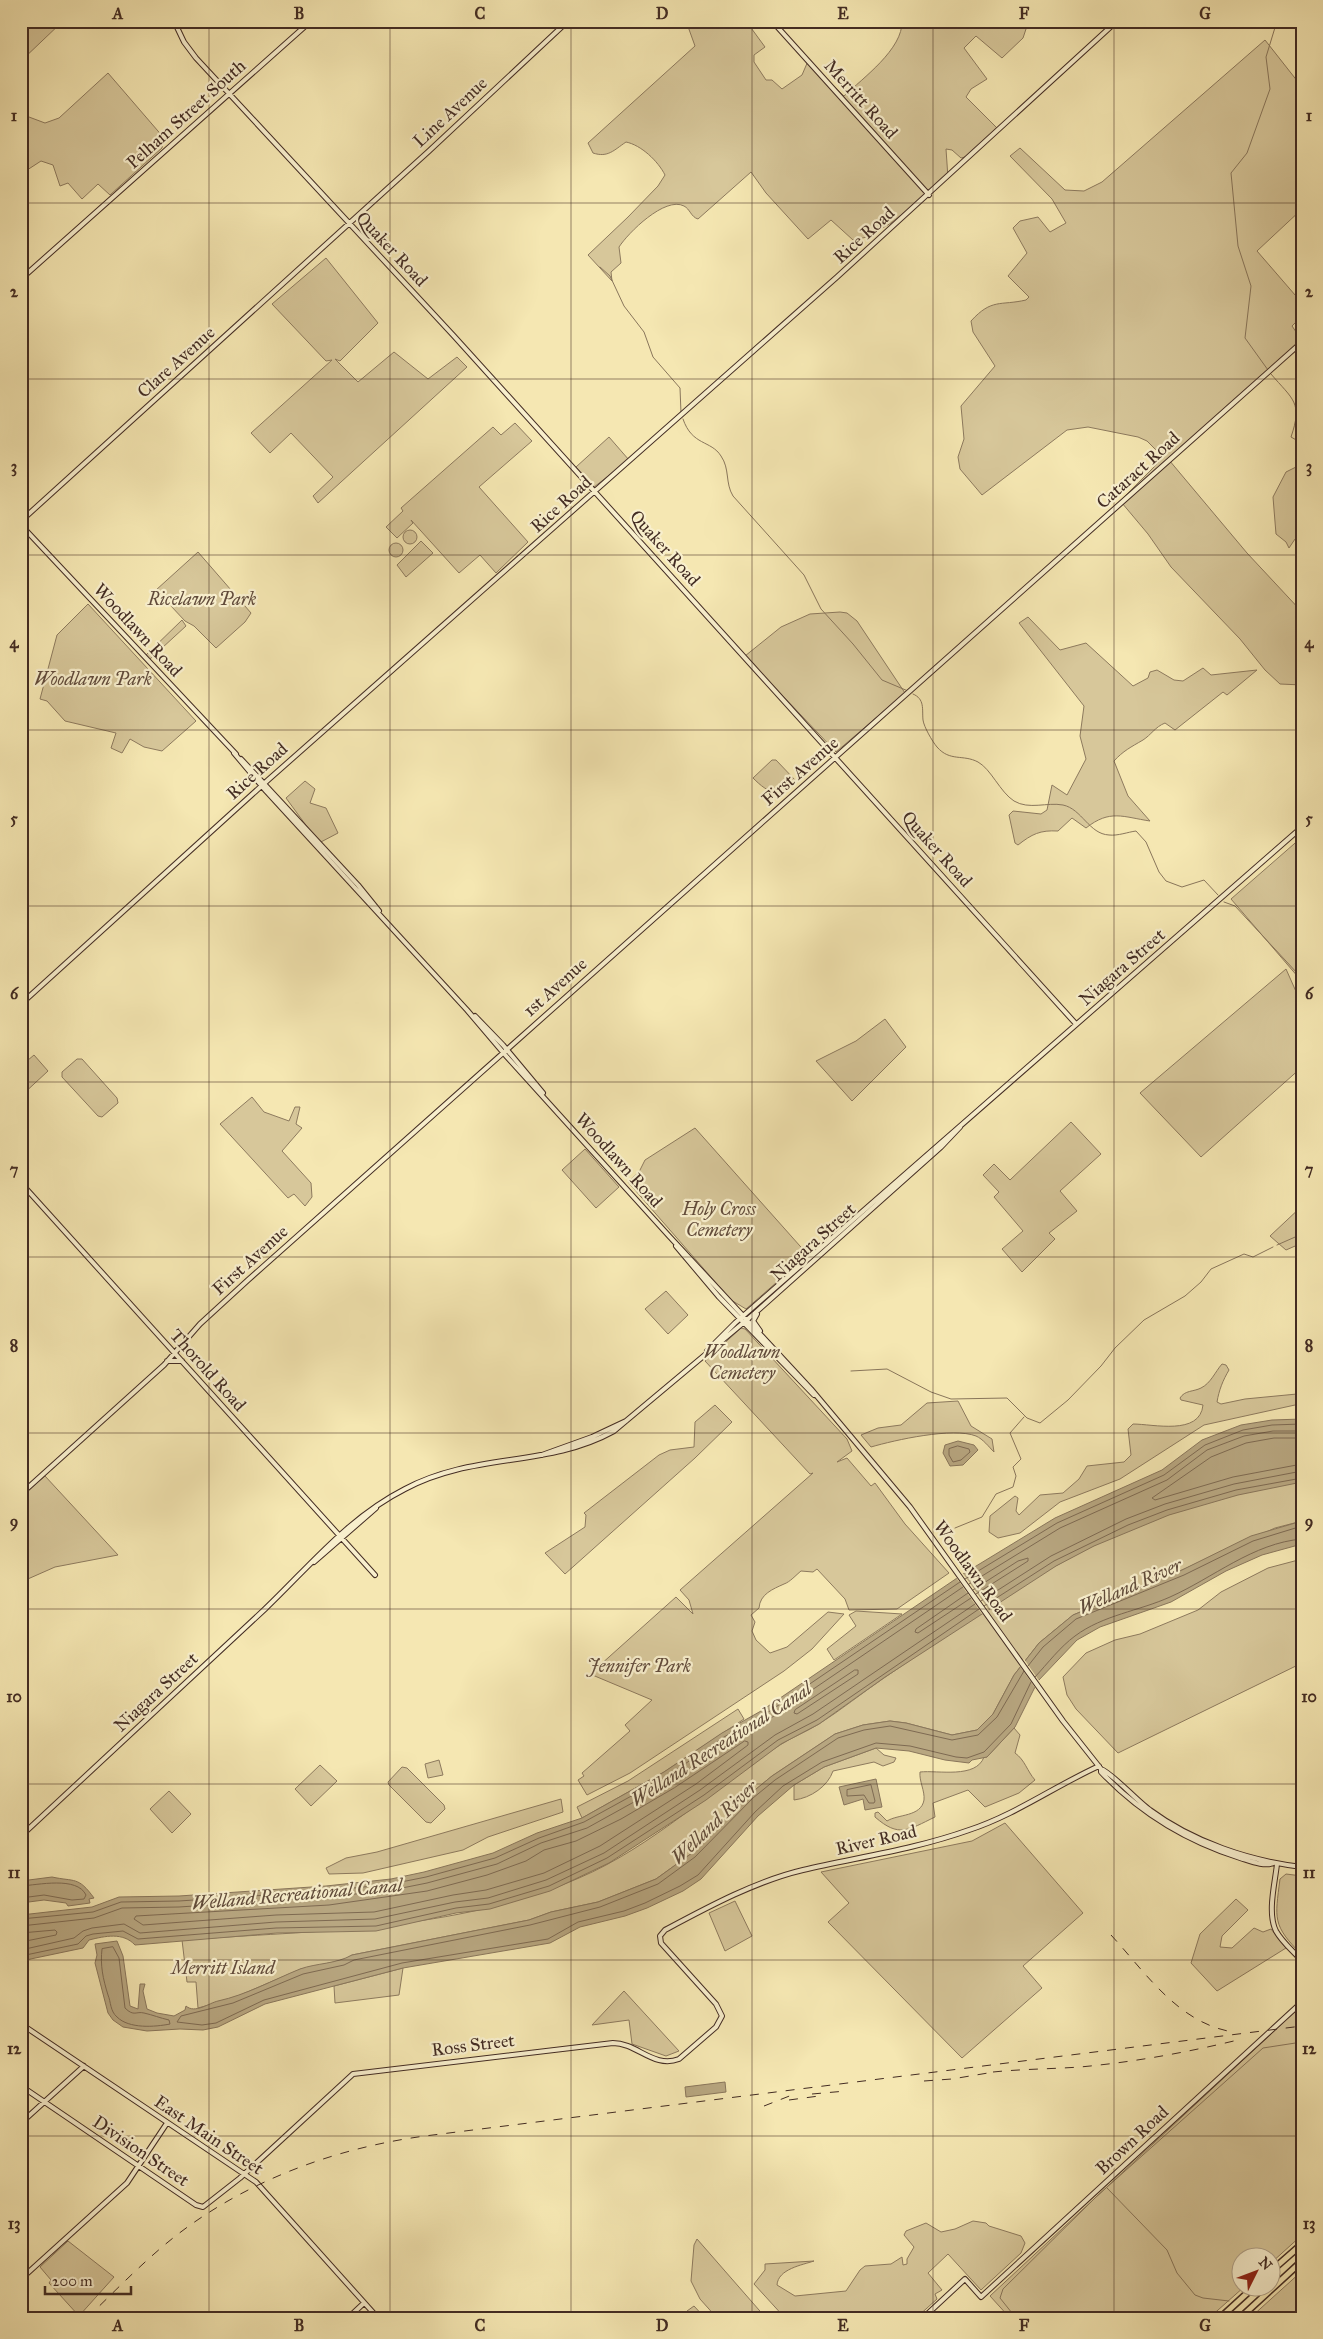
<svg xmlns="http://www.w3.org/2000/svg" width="1323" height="2339" font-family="'IM FELL Great Primer',serif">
<rect width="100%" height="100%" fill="#f5e7b2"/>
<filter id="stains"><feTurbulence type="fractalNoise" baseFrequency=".004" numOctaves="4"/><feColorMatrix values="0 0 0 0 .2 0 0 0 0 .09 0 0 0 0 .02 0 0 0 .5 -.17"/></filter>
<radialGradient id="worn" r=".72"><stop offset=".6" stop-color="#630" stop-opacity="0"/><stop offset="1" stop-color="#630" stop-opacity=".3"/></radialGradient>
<!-- green -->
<path fill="#d7c79a" stroke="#8d7a5e" d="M37,21H63L21,61V33Z
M686,21H733L734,28L746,21L765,47L754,55V62L766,80H772L782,89L802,75L808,61L844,96C863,78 903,49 902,21L1028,23L1023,38L1002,58L976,36L964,48L987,79L971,89L966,97L997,128L965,157L961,158L952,150L946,149L948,178L891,223L867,237L853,240L831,220L808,239L766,193L751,172L698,219C691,217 690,209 684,206C665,196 628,233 619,247L621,263L611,272L612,281L588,255L628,217L658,186L665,175C658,161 641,145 626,142C614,150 608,158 593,153L588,143L695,46Z
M1265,40L1302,87V209L1257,251L1302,303V316L1292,326L1301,339L1296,346L1169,460L1247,553L1302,612V685L1280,684L1265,670L1240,639L1171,567L1148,534L1122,503L1124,497L1161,460L1159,453L1147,441L1138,437L1088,427L1067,430L982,495L960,469L958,457L964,439L961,406L995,366L973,332L971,321C992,298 1000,306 1026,300L1029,297L1008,276L1027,253L1013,228L1020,221L1038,217L1050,232L1066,223L1052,199L1010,156L1020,148L1065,190L1084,191L1102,182Z
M108,73L164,138L162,148L110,195L98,184L82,199L68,183L60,186L53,165L41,161L21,174V114L45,123L59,118Z
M326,258L378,323L340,361L335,359L358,382L394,352L428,379L457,357L467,367L318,503L313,496L333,477L291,433L270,453L251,433L332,360L326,361L272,304Z
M515,423L532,441L479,487L528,542L496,573L480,555L459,573L411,520L413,523L397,538L386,527L403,511L401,508L493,427L501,435Z
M609,437L629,460L594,487L576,467Z
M1302,464V544L1295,539L1289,548L1286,542L1276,534L1273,497L1286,472Z
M403 537a7 7 0 1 1 14 0a7 7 0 1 1-14 0Z
M421,541L433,553L406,577L397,565Z
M389 550a7 7 0 1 1 14 0a7 7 0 1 1-14 0Z
M198,552L251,613L245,622L216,648L194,626L185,621L156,590Z
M88,604L196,721L162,751L144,747L130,739L122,753L111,748L116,733L65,721L47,701L40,699L57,635Z
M840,612L847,613L857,621L905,693L836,752L745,656L781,627L810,614Z
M1028,617L1060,650L1086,643L1133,686L1148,678L1150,672L1157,670L1174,680L1183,681L1203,668L1211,675L1257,670L1227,695L1223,692L1175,730L1165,723C1155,727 1151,735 1143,740C1131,747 1123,751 1114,761L1128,796L1150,821C1123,817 1110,809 1086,828L1072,818L1058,831C1040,830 1032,834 1018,845L1015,843L1009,815L1013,811L1041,814L1047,810L1052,785L1067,795L1086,759L1080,736L1084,706L1019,623Z
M182,620L186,626L150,659L146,655Z
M772,760H776L796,781C779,798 769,794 753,778Z
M305,781L315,789L310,803L326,808L338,833L319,843L286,798Z
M1302,837V985L1299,978L1231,899Z
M1286,969L1302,1005V1067L1201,1157L1140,1093Z
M885,1019L906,1047L852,1101L816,1061L856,1041Z
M34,1055L48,1071L21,1096V1066Z
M77,1059H82L117,1098L118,1103L102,1117L98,1116L62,1077V1072Z
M252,1097L264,1112L289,1121L295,1107H300L296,1124L302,1128L282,1151L311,1183L312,1197L305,1206L294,1194L288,1198L220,1124Z
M1071,1122L1101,1154L1060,1191L1077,1211L1049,1233L1055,1239L1022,1272L1002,1249L1023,1231L994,1197L999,1192L983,1175L994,1164L1010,1180Z
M695,1128L808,1255L746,1309L731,1300L628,1182L639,1172L645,1160Z
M585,1149L619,1187L596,1208L562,1170Z
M1302,1206V1243L1286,1250L1270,1236Z
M666,1291L688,1315L668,1334L645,1309Z
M741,1328L745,1329L847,1439L852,1451L837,1462L847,1458L871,1486L875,1483L905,1524L949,1573L897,1609L849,1610L845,1599L817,1569L813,1572L801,1571C796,1575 790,1582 784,1584C773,1589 760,1594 759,1608L751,1615L755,1622L752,1631L756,1640L770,1653L787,1647L828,1612L844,1614L812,1649L784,1671L630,1773L587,1795L578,1780L584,1776L582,1773L630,1731L625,1725L652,1700L590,1674L676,1597L693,1614L689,1600L680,1590L813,1473L810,1474L705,1361Z
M1222,1364L1226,1365L1229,1370C1223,1380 1219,1390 1217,1402L1221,1404L1245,1399L1297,1394L1302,1395V1402L1295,1405L1204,1425L1120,1479L1060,1502L1020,1533L998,1538L989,1532L990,1516L1015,1496L1018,1498L1016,1511L1019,1515L1040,1495L1063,1493L1079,1479L1087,1466L1124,1462L1131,1455L1128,1429L1133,1424C1153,1424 1200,1436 1203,1405L1181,1400L1180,1398C1185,1390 1193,1392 1201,1388C1211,1383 1215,1372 1222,1364Z
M958,1401L971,1426L992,1439L994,1452C989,1447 983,1439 976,1436C953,1427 895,1440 871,1447L861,1435L878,1428L901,1425L927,1403Z
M715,1405L732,1422L695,1458L565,1574L545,1553L585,1527L586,1515L584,1513L659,1455L670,1450L694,1447L695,1422Z
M45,1476L118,1555L55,1567L21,1582V1496Z
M1302,1482V1521L1275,1528L1182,1570L1073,1615L1039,1643L1014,1675L993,1714L977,1730L952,1735L906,1723L890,1721L863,1725L835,1734L772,1776L750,1794L692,1853L656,1879L598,1902L551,1912L529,1920L352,1955L343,1960L301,1969L231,1999L198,2008L196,1982H187L182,1940C316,1930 453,1932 579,1878C652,1847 714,1787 780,1745C792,1737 806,1732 819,1724C841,1710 862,1693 884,1678C950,1633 1024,1580 1095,1545C1159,1514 1231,1492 1302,1482Z
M1302,1559V1663L1118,1753L1076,1709L1067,1695L1063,1677L1086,1653L1115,1640L1140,1634L1198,1610L1221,1592L1268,1568Z
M856,1611L902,1614L834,1660L827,1649L856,1626L849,1615Z
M738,1709L744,1719L664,1772L582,1818L577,1807L628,1781Z
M1014,1728L1020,1735L1015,1753C1025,1760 1027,1771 1035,1780L1019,1793L985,1807L968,1790L933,1803L935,1817C908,1830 899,1838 875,1817V1813L878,1812L887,1821C898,1814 921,1817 924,1800C925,1791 919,1781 920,1772C938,1770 976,1779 984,1757H987Z
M876,1748L884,1755L896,1758L894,1762L883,1766L874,1762L833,1771C828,1786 811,1798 794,1800V1785L824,1767Z
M439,1760L443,1775L428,1778L425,1764Z
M320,1765L337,1781L311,1806L295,1789Z
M402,1767L407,1768L444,1805L445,1809L431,1823L426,1822L389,1785L388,1782Z
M169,1791L191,1814L172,1833L150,1809Z
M561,1799L563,1812L488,1837L463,1850L363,1873L329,1874L326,1868L346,1858L377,1852Z
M1005,1823L1083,1913L1023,1966L1042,1988L962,2058L828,1922L849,1903L821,1872L972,1841Z
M1286,1874L1302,1876V1955C1272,1925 1275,1919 1280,1879Z
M1236,1899L1248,1910L1222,1936L1220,1947L1232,1948L1254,1928L1263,1932L1271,1929L1286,1948L1217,1991L1191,1963L1200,1934Z
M735,1901L752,1936L725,1951L709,1913Z
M403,1968L399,1995L335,2003L334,1986Z
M624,1991L679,2051L666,2056L632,2044L629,2020L592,2025Z
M1302,2005V2235L1271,2263L1270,2256H1240V2286L1244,2287L1209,2318H1010L990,2296Z
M973,2221L986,2223L989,2226L1021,2236L1025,2243L1021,2253L981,2290L948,2254L928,2273L942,2290L935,2294L937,2299L916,2318H785L754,2284L765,2270V2264L814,2261C802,2265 778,2269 777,2285L795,2296L846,2291L860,2270L865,2266L891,2264L902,2257L903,2265L907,2264V2259L914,2247L904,2235L906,2231L926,2223L941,2232L955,2229Z
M697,2239L766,2318H717L700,2299L691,2281L694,2245Z
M68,2241L114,2277L79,2316L49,2283L51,2280L40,2267Z
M1302,2271V2318H1250Z
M694,2306L705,2318H687V2311Z"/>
<!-- water -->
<path fill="#b8a781" stroke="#89765b" d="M1302,1419V1482L1238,1495L1169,1515L1094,1546L1056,1566L885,1677L819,1724L781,1744L706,1800L609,1863L550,1891L490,1909L456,1913L376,1931L277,1933L135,1945C123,1932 105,1936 89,1940L83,1948L21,1961V1915L92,1907L119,1897L179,1896L326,1886L391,1879L424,1872L493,1853L537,1833L582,1818L664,1772L722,1733L761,1711L963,1574L1055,1518L1162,1470L1202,1440L1241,1425L1272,1420Z
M958,1441L974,1445L978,1450L963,1465L950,1466L943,1453L945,1445Z
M1302,1521V1544L1262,1555L1226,1571L1171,1602L1100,1627L1077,1640L1038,1681L1015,1727L987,1757L972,1760L969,1763L945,1760L909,1751L876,1748L824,1767L794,1785L758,1816L701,1879L683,1891L647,1908L625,1916L580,1927L550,1943L403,1968L265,2004L218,2027L203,2030L180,2029L147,2031L123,2027L113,2020L108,2013L95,1963L97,1955L95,1944L117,1941L123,1956L130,2006L138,2009L140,1984H145L143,1991L147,2009L157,2013L174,2016L185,2010L186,2006C195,2014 209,2003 218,2001C246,1995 273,1980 300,1969C317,1963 336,1964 352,1955L529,1920L551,1912L598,1902L656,1879L692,1853L750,1794L772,1776L835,1734L863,1725L890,1721L906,1723L952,1735L977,1730L993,1714L1014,1675L1039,1643L1073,1615L1182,1570L1251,1536Z
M876,1779L882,1807L865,1810L863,1799L844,1805L839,1787Z
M52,1877C75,1882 78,1876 94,1898L89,1899L90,1903L68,1906L66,1903L44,1900L21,1903V1881Z
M725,2082L726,2092L686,2097L685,2087Z"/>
<!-- pier -->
<path fill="#f5e7b2" d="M962,1572L989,1610L982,1614L955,1576Z
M1024,1659L1040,1682L1036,1689L1019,1665Z"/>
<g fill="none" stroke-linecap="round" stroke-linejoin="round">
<!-- shore -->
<path stroke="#7e6a52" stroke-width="1" d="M1302,1438H1274L1246,1443L1211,1457L1152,1498L1155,1500L1233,1477L1302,1464
M958,1446L969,1449L970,1452L961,1460L953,1462L949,1455V1449Z
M965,1579L1057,1523L1164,1475L1205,1445L1243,1430L1272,1425L1302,1424
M969,1584L1060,1528L1167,1480L1207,1450L1244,1436L1273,1431H1302
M973,1590L1018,1561L1028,1558V1561L976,1594
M968,1593L916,1629L915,1632L918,1633L971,1598
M981,1601L1051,1556L1126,1519L1165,1504L1234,1484L1302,1471
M984,1606L1054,1561L1128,1525L1167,1510L1236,1490L1302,1478
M1028,1666L1043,1647L1076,1619L1184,1575L1253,1541L1302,1526
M855,1670H858V1674L797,1714L794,1713L795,1710Z
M1024,1671L997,1717L978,1735L952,1740L890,1726L864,1730L838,1738L775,1780L753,1798L695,1857L658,1884L600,1907L530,1925L354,1960L344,1965L303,1974L233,2003L181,2016L177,2022L202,2025L216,2023L264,2000L402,1963L548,1939L578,1922L624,1911L645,1903L680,1886L698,1875L755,1812L783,1786L822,1762L876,1743L910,1746L956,1757L967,1758L984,1752L1011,1724L1031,1682
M1035,1677C1048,1663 1060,1647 1075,1636C1103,1615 1139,1611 1170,1597C1213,1578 1253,1543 1302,1539
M745,1741L748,1742V1745L696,1784L600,1846L544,1873L486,1890L453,1895L374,1912L276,1915L143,1925L134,1919L136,1916L329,1905L427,1891L487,1875L526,1861L544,1850L576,1841L621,1819L674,1788Z
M871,1785L875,1801L874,1803H869L864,1795L847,1796V1790Z
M21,1886C38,1885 77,1876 86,1895L84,1899L72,1900L44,1895L21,1898
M21,1919L93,1912L121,1902L179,1901L326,1891L391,1884L426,1877L495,1858L539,1838L584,1822L666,1777L724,1737L764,1715L960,1582
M21,1926L94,1918L122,1908L179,1907L327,1897L392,1890L427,1883L497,1864L541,1843L587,1828L670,1782L728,1743L768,1720L963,1587
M21,1933L55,1930L57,1932L56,1935L21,1942
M113,1947L119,1958L125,2008C134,2017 136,2011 144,2013C153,2015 160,2018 169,2020L170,2024C155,2027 129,2029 117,2017C110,2011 111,2002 108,1995C103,1979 100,1965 102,1949Z
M21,1950L74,1938L83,1931L92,1928L124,1924L140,1933L276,1922L375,1919L455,1902L488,1898L546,1880L604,1853L700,1790L775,1735L813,1714L975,1604
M21,1956L78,1944L86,1936L93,1934L123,1931L138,1939L276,1928L376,1926L456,1908L489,1904L549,1886L607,1858L704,1795L778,1740L817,1720L979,1609"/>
<!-- stream -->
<path stroke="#89765b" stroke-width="1" d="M21,22L23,21
M600,267L610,276L624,306L644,332L653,357L680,388L681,413
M1268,370L1245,338L1251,286L1238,246L1231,173L1247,153L1270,89L1266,57L1277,21
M1271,374C1293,400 1303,402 1291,437L1298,441L1302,451
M683,419C692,446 711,440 721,456C730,469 725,483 733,496L804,575L821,609L853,644L882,680L908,691
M913,694C925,699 922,709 923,720C924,727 932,741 937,747C950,762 963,754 978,762C991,769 1000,792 1014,801C1029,810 1047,802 1063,805C1082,809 1089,834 1109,835C1118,836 1128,832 1136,831L1146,842L1159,872L1166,881L1182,887L1204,880L1218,895
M1224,902L1235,906L1298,974L1302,984
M1277,1245L1302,1234
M851,1371L887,1369L931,1392L951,1399L1007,1398L1027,1418L1040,1423L1068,1400L1101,1366L1115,1348L1144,1320L1185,1296L1201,1282L1211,1269L1244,1254L1253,1257L1273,1247
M955,1528L982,1517L996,1494L1013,1487L1016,1476L1013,1467L1021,1459L1010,1433L1024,1417
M1107,2188L1167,2250L1177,2273L1195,2295L1203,2298L1229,2301
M1016,2318L1000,2298L1003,2289L1097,2196L1263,2048L1302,2042"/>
<!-- secondary casing -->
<g stroke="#432c23" stroke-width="6">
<path id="secondary" d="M174,21L184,42L196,58L453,335L1076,1024
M772,21L929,195
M21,279L311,21
M21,521L429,151L568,21
M21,525L236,754
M234,753L266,791L467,1010L507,1057L669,1236L811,1389L910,1507L1063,1721L1101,1769V1772C1140,1813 1186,1841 1240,1858C1250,1861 1264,1867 1274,1863
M241,759L358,885L379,911
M21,1004L268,780L837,277L1117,21
M475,1016L503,1045L543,1093
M21,1183L375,1575
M676,1246L719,1297L814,1395
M757,1314L753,1321L760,1331
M707,1351L735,1323L1302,827
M167,1361H182
M542,1455L592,1437L626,1421
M21,1494L164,1365L200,1324L248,1280L1302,342
M314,1562L376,1508
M1101,1769C1111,1772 1138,1802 1150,1810C1193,1842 1250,1861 1302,1867
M21,1836C103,1760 184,1684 265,1609C310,1566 348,1518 405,1489C474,1452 547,1468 614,1431L755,1313L941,1147L960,1127
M1277,1864C1275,1883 1267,1913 1276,1931C1282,1942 1293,1951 1302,1961
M21,2024L256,2182L378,2318
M21,2086L196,2205L203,2207L240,2178L353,2074L613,2043C637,2043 654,2069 679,2059L716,2027L722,2016L716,2004L661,1943L660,1936L665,1930C708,1907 756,1881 803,1870C859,1857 916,1849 969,1830C1015,1815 1055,1786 1099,1766
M21,2123L84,2066
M21,2279L127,2183L167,2123
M348,2318L364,2303
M923,2318L965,2279L981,2297L1302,2002"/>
</g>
<!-- highway casing -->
<g stroke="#432c23" stroke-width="8">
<path id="highway" d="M1270,2272L1302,2244
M1220,2318L1255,2286
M1240,2318L1302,2261"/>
</g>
<!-- secondary -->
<use href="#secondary" stroke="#f8efcd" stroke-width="4"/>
<!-- highway -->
<use href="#highway" stroke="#f5e7b2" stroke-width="5"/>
<!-- rail -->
<path stroke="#432c23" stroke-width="1" stroke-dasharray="9 9" stroke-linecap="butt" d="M1111,1935C1146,1973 1178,2023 1233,2032
M993,2072C1022,2069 1051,2069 1080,2067C1135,2062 1189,2052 1242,2039
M924,2081L952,2079L988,2073
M812,2094L846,2091
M789,2100L819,2096
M764,2106L792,2095
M87,2318C115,2291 143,2262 173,2238C245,2181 335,2148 425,2136L1302,2026"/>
</g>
<!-- grid -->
<path fill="none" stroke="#432c23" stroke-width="1" stroke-opacity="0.55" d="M209,21V2318M390,21V2318M571,21V2318M752,21V2318M933,21V2318M1114,21V2318M21,203H1302M21,379H1302M21,555H1302M21,730H1302M21,906H1302M21,1082H1302M21,1257H1302M21,1433H1302M21,1609H1302M21,1784H1302M21,1960H1302M21,2136H1302"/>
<g text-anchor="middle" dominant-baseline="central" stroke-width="4.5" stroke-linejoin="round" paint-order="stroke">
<!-- street labels -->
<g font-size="18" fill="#432c23" stroke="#f8efcd">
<text transform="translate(861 99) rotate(48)">Merritt Road</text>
<text transform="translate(450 112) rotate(-43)">Line Avenue</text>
<text transform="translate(186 114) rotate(-42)">Pelham Street South</text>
<text transform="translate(864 235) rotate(-42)">Rice Road</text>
<text transform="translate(392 249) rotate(47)">Quaker Road</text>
<text transform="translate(176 362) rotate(-42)">Clare Avenue</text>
<text transform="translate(1138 470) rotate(-42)">Cataract Road</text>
<text transform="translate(561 504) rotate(-42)">Rice Road</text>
<text transform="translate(665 548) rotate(48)">Quaker Road</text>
<text transform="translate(138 630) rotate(47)">Woodlawn Road</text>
<text transform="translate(257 771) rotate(-42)">Rice Road</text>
<text transform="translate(800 771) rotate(-41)">First Avenue</text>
<text transform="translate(937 849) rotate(48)">Quaker Road</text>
<text transform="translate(1122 967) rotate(-41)">Niagara Street</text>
<text transform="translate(555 987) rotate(-42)">1st Avenue</text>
<text transform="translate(619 1160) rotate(48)">Woodlawn Road</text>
<text transform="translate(813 1242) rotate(-42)">Niagara Street</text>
<text transform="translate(250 1260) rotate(-42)">First Avenue</text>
<text transform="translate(208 1370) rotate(48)">Thorold Road</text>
<text transform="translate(973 1571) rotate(54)">Woodlawn Road</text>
<text transform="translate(156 1692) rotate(-43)">Niagara Street</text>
<text transform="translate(876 1840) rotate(-13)">River Road</text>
<text transform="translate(473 2045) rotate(-7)">Ross Street</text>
<text transform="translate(209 2135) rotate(34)">East Main Street</text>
<text transform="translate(1132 2140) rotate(-43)">Brown Road</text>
<text transform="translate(141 2151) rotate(34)">Division Street</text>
</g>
<!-- park labels -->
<g font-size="18" font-style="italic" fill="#614b3b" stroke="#f8efcd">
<text x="202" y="599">Ricelawn Park</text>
<text x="93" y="679">Woodlawn Park</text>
<text x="719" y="1209">Holy Cross<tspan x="719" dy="21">Cemetery</tspan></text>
<text x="742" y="1352">Woodlawn<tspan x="742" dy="21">Cemetery</tspan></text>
<text x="639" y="1666">Jennifer Park</text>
<text x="223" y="1968">Merritt Island</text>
</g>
<!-- water labels -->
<g font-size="19" font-style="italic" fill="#604b3a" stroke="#f8efcd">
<text transform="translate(1130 1586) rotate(-24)">Welland River</text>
<text transform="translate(721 1744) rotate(-33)">Welland Recreational Canal</text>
<text transform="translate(714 1822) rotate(-44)">Welland River</text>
<text transform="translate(297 1894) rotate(-5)">Welland Recreational Canal</text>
</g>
</g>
<!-- margin -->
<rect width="1323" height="2339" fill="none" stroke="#f5e7b2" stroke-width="55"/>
<!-- north arrow -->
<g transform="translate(1256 2272) rotate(48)"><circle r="24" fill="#f8efcd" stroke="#b0a189"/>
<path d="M0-4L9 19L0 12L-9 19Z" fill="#8f2418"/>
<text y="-8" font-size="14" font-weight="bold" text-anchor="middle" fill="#432c23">N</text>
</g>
<!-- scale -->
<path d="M45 2286v8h86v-8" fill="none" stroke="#432c23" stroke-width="2.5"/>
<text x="52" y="2286" font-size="15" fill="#432c23" stroke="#f8efcd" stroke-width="4" paint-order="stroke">200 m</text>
<rect x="28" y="28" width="1268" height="2284" fill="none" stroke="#432c23" stroke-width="2"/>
<g font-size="16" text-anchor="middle" font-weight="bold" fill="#432c23">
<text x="118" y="19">A</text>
<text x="299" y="19">B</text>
<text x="480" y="19">C</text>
<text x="662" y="19">D</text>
<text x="843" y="19">E</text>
<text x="1024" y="19">F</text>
<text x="1205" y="19">G</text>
<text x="14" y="121">1</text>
<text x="1309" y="121">1</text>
<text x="14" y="297">2</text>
<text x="1309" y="297">2</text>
<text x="14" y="472">3</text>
<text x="1309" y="472">3</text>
<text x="14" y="648">4</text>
<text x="1309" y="648">4</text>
<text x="14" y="824">5</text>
<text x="1309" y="824">5</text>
<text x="14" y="999">6</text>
<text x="1309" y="999">6</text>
<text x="14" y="1175">7</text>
<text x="1309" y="1175">7</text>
<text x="14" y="1351">8</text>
<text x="1309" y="1351">8</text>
<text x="14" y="1527">9</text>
<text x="1309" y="1527">9</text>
<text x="14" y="1702">10</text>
<text x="1309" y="1702">10</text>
<text x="14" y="1878">11</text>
<text x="1309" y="1878">11</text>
<text x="14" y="2054">12</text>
<text x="1309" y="2054">12</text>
<text x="14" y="2229">13</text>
<text x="1309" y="2229">13</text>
<text x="118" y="2331">A</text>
<text x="299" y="2331">B</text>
<text x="480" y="2331">C</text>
<text x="662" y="2331">D</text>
<text x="843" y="2331">E</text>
<text x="1024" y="2331">F</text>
<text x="1205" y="2331">G</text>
</g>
<rect width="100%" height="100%" filter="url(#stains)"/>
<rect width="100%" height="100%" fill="url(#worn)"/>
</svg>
